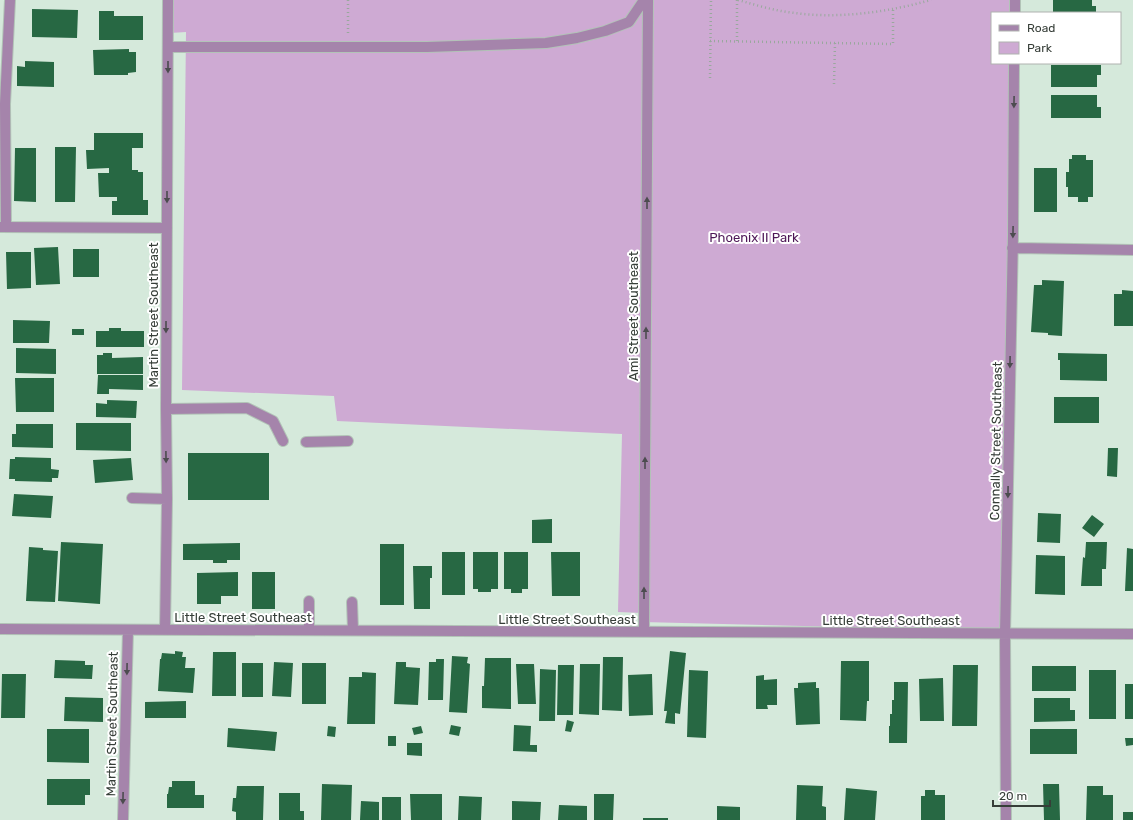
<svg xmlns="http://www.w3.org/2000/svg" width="1133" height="820" font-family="Rubik,sans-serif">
<rect width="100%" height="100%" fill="#d5e9db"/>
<!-- green -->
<path fill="#ceaad3" d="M170,0H1015V13H992V63H1014L1008,631L642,622L643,613L618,612L622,434L337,421L334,396L182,390L186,32L170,33Z"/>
<!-- building -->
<path fill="#276843" d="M1053,0H1092V6H1096V13H1053Z
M32,9L78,10L77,38L32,37Z
M99,11H114V16H143V40H99Z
M129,49V52H136V72L128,73V75H94L93,50Z
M25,61L54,62V87L17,86V66L25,67Z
M1051,65H1101V75H1097V87H1051Z
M1051,95H1097V107H1101V118H1051Z
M94,133H143V148H132V170H138V172H143V200H148V215H112V201H117V197H99L98,173H109V168L87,169L86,150H94Z
M55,147H76L75,202H55Z
M15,148H36V202L14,201Z
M1072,155H1086V160H1093V197H1088V202H1078V197H1068V187H1066V172H1069V159H1072Z
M1034,168H1057V212H1034Z
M58,247L60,284L36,285L34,248Z
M73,249H99V277H73Z
M6,252H31V288L7,289Z
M1042,280L1064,281L1062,336L1048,335V333L1031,332L1034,285H1042Z
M1122,290L1133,291V326H1114V294H1122Z
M13,320L50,321L49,343H13Z
M109,328H121V331H144V347H96V331H109Z
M72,329H84V335H72Z
M16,348L56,349V374L16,373Z
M103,353H112V358L143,357V374H97V355H103Z
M1058,353L1107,354V381L1060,380V360H1058Z
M98,375H143V390L109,389V394H97Z
M15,378H54V412H16Z
M1054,397H1099V423H1054Z
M107,400L137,401L136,418L96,417V403L107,404Z
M76,423H131V451L76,450Z
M16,424H53V448L12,447V434H16Z
M1108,448H1118L1117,477L1107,476Z
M188,453H269V500H188Z
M15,457L51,458V469L59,470L58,478H52V482L15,481V479H9L10,459H15Z
M131,458L133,480L95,483L93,460Z
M14,494L53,496L51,518L12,516Z
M1038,513L1061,514L1060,543L1037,542Z
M1092,515L1104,524L1094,537L1082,528Z
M552,519V543H532V520Z
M61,542L103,544L100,604L58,601Z
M1086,542H1107L1106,569H1102V586H1081L1083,557L1085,558Z
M240,543V560H227V563H213V560H183V544Z
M380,544H404V605H380Z
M29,547L43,548V550L58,551L55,602L26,601Z
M1127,548L1133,549V591H1125Z
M442,552H465V595H442Z
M473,552H498V589H491V592H478V589H473Z
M504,552H528V589H522V593H511V589H504Z
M551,552H580V596H552Z
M1036,555L1065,556V595L1035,594Z
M413,566H432V578H430V609H414Z
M238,572V596H221V604H197V573Z
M252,572H275V609H252Z
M175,651L183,652L182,657H186L185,668H195L193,693L158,691L160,659H161L162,653L175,654Z
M670,651L686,653L680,714L675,713V724L665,723L667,711H664Z
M213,652H236V696H212Z
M452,656L468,657L467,663L470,664L467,713L449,712Z
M603,657H623L622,711L602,710Z
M485,658H511V709L482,708V686H484Z
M436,659H444L443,700H428L429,662H436Z
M55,660L85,661V665H93L92,679L54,678Z
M841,661H869V701H867L866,721L840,720Z
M274,662L293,663L291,697L272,696Z
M396,662H406V667L420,668L418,705L394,704Z
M242,663H263V697H242Z
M302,663H326V704H302Z
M516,664H534L536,704H518Z
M580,664H600L599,715L579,714Z
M558,665H574L573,715H557Z
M953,665H978L977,726H952Z
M1032,666H1076V691H1032Z
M540,669L556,670L555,721H539Z
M689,670L708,671L706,738L687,737Z
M1089,670H1116V719H1089Z
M362,672L376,673L375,724H347L349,677H362Z
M2,674H26L25,718H1Z
M652,674L653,715L629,716L628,675Z
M764,675V680L777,679V705H767L768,709H756V676Z
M943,678L944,721H920L919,679Z
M816,682V688H819L820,724L796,725L794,688H798V683Z
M894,682H908L907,743H889V726H890V714H892V700H894Z
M1125,684H1133V719H1125Z
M65,697L103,698V722L64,721Z
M1034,698H1070V710H1075V721L1034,722Z
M186,701V718H145V702Z
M567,720L574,722L571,732L565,731Z
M451,725L461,727L459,736L449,734Z
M514,725L531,726L530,745H537V752L513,751Z
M328,726L336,727L335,737L327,736Z
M421,726L423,733L414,735L412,728Z
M228,728L277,732L275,751L227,747Z
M47,729H89V763L47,762Z
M1030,729H1077V754H1030Z
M388,736H396V746H388Z
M1125,738H1133V745L1126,746Z
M407,743H422V756L407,755Z
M47,779H90V795H85V805H47Z
M172,781H195V795H204V808H167V794H168L169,787H172Z
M322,784L352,785L351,820H321Z
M1043,784H1059L1060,820H1044Z
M797,785L823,786L822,806L826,807V820H796Z
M237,786H264L263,820H236V812L232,811L233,798H236Z
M1087,786H1103V795H1113V820H1086Z
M846,788L877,791L875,820H844Z
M925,790H935V795H945V820H921V796H925Z
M279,793H300V811H304V820H279Z
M410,794H442V820H411Z
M594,794H614L613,820H594Z
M459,796L482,797L481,820H458Z
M382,797H401V820H382Z
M361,801L379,802V820H360Z
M512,801L541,802L540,820H512Z
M559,805L587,806V820H558Z
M717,806L740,807V820H717Z
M1123,812H1133V820H1123Z
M643,818H668V820H643Z"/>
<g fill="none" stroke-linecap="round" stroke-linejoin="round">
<!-- minor casing -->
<g stroke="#b2c3b7" stroke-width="12">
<path id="minor" d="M1015,13V0
M168,47H427L546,43L577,38L605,31L629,22L644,0
M0,227L167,228
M6,227L5,104L10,0
M1012,248L1133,250
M166,409L247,408L273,421L283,441
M306,442L348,441
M132,498L167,499
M309,601V630
M352,602L353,630
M0,629L1133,634
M165,630L167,499L166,409L168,0
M644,632L648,0
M123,820L128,630
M1006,820L1005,634L1013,235L1014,63"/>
</g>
<!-- path -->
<path stroke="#99a89d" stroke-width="2.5" stroke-dasharray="1 3" stroke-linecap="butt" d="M738,0C756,5 775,11 795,13C840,19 888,12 931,0
M348,33V0
M710,41L893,44V9
M737,41V0
M710,78L711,0
M834,84L835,43"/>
<!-- minor -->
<use href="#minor" stroke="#a584ab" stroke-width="10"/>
</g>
<!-- one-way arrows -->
<defs><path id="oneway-solid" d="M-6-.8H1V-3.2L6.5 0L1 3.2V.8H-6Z"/></defs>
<g fill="#4c4c4f">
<use href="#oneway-solid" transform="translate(168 67) rotate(90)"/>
<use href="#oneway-solid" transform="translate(1014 102) rotate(91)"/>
<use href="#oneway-solid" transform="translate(167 197) rotate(90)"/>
<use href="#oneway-solid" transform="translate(647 203) rotate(-90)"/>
<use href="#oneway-solid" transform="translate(1013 232) rotate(91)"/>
<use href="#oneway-solid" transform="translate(166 327) rotate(90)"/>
<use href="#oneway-solid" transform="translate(646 333) rotate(-90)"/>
<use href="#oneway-solid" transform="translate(1010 362) rotate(91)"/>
<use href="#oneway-solid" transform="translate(166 457) rotate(89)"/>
<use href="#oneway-solid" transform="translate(645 463) rotate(-90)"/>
<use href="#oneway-solid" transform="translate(1008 492) rotate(91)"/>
<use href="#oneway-solid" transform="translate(644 593) rotate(-90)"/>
<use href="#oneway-solid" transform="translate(127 669) rotate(91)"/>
<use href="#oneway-solid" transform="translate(123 798) rotate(91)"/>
</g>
<g text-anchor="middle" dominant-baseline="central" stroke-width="4" stroke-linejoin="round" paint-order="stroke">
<!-- park labels -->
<g font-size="13" fill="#4e1857" stroke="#fff">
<text x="754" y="237">Phoenix II Park</text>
</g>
<!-- street labels -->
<g font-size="13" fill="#363e38" stroke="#fff">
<text transform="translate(153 315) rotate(-90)">Martin Street Southeast</text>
<text transform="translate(633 316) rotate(-90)">Ami Street Southeast</text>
<text transform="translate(996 441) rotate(-89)">Connally Street Southeast</text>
<text x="243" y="617">Little Street Southeast</text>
<text x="567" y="619">Little Street Southeast</text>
<text x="891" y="620">Little Street Southeast</text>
<text transform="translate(112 724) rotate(-89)">Martin Street Southeast</text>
</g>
</g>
<!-- legend -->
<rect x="991" y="12" width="130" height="52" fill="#ffffff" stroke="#afb2af"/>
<rect x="999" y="25" width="20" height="6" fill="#a584ab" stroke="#afb2af"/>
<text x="1027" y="32" font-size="12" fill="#363e38">Road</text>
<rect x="999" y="42" width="20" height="12" fill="#ceaad3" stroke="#afb2af"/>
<text x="1027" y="52" font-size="12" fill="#363e38">Park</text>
<!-- scale -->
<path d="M993 800v6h57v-6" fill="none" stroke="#363e38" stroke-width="2"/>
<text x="999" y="800" font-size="12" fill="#363e38" stroke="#ffffff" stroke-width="3" paint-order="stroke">20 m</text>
</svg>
